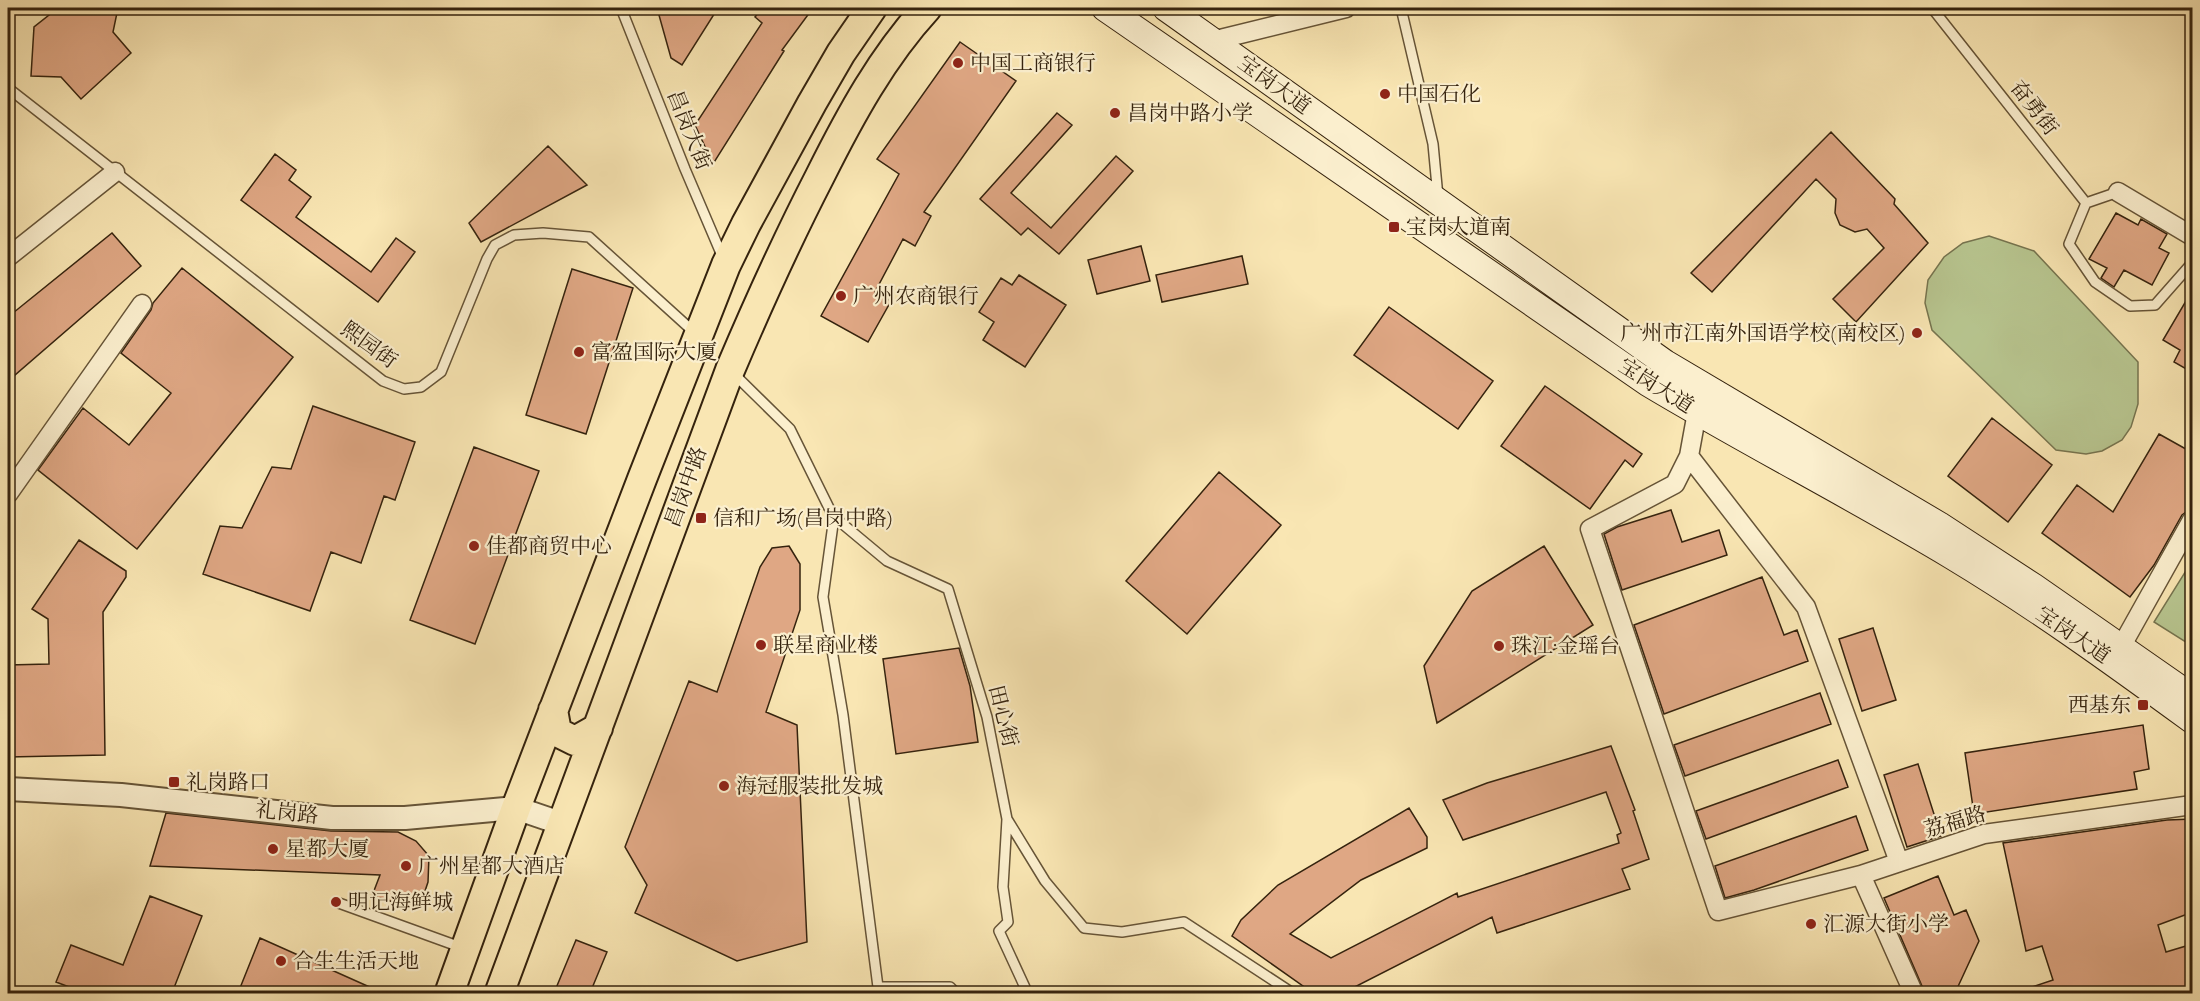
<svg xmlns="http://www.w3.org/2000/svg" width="2200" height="1001" font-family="'IM FELL Double Pica','Noto Serif SC',serif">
<rect width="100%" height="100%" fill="#f9e6b3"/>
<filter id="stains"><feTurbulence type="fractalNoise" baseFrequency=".00333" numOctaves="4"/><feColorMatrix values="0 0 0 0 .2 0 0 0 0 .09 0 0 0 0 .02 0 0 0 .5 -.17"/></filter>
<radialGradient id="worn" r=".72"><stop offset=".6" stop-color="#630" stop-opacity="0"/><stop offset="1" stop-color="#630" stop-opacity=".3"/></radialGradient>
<!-- green -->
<path fill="#b8c690" stroke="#76744f" stroke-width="1.5" d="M1989,236L2034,251L2138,362V404L2131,427L2122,440L2102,451L2086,454L2056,450L1932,330L1925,303L1928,280L1944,257L1963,243Z
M2192,561V646L2154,622Z"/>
<!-- building -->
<path fill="#dfa784" stroke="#35230e" stroke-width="1.5" d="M58,8H118L113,32L131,53L81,99L61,77L31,76L34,27Z
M657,8H718L682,65L671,58Z
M762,8H813L782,50L784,51L713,164L695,125L762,23L755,17Z
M960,42L1016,81L924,212L931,216L915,246L903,239L875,292L891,301L868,342L821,316L899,174L877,159Z
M1057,113L1072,125L1011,193L1051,228L1116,156L1133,171L1059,254L1028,228L1021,235L980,199Z
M1831,132L1895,199L1894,204L1928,243L1856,322L1833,299L1884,248L1867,229L1855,232L1840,225L1835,213L1836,199L1816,179L1712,292L1691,273Z
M548,146L587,185L481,242L469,223Z
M275,154L296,170L289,180L311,197L296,217L371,272L396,238L415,252L378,302L241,200Z
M2116,213L2138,225L2141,219L2167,234L2159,248L2169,253L2152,285L2124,270L2114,287L2101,278L2107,268L2089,259Z
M112,233L141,266L8,381V317Z
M1141,246L1150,281L1097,294L1088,260Z
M1242,256L1248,284L1162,302L1156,275Z
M182,268L293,357L137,549L38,470L83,408L129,445L171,393L121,353L151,310L153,303Z
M572,269L633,288L586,434L526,415Z
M1019,275L1066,305L1025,367L983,340L994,322L979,312L1001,278L1012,285Z
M2193,289V361L2188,370L2174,362L2180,350L2163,340Z
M1389,307L1493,381L1458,429L1354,355Z
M1545,386L1642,454L1633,467L1625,460L1590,509L1501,446Z
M313,406L415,442L395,500L384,496L361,563L331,552L310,611L203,574L220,526L242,528L272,467L291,469Z
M1992,418L2052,465L2008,522L1948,476Z
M2159,434L2193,453V507L2182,515L2154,565L2130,597L2042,533L2077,485L2113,512Z
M474,447L539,471L475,644L410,620Z
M1219,472L1281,525L1187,634L1126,581Z
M1671,510L1682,542L1719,530L1727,555L1622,590L1604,534L1617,527Z
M79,540L126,571V577L103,612L105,755L8,757V665L49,664L48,619L32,609Z
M789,546L800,564V610L766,712L797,725L807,942L737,961L635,913L647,885L625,847L689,681L717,692L760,567L772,548Z
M1544,546L1593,625L1437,723L1424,666L1472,591Z
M1762,577L1784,635L1797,630L1808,661L1664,714L1634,625Z
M1873,628L1896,700L1862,711L1839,639Z
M959,648L970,686L978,742L896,754L883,659Z
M1820,693L1831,724L1685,776L1674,745Z
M2143,725L2149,769L2134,772L2137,789L1974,814L1965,753Z
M1611,746L1635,810L1633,811L1649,859L1622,869L1630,889L1497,933L1492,917L1343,993H1313L1232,936L1241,920L1278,885L1409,808L1427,837V848L1361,880L1290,934L1331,958L1457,893L1458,897L1619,843L1617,835L1621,833L1606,792L1463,840L1443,800L1487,783Z
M1838,760L1848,787L1706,839L1696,811Z
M1918,764L1941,836L1907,847L1884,775Z
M166,813L331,831L398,832L416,841L429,856L428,882L419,909L372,896L380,875L150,866Z
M1856,816L1868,850L1754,890L1725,898L1715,866Z
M2193,819V912L2158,925L2166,952L2186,946L2193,968V993H2020V991L2053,980L2042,946L2026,951L2003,843L2167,820Z
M1938,876L1954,915L1966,910L1979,941L1955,993H1925L1884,898Z
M150,896L202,916L172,993H126L108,987L106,993H85L56,982L71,945L123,965Z
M260,938L383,993H238Z
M576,940L607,952L590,993H554Z"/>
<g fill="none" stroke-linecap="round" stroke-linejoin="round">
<!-- service casing -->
<g stroke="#665437" stroke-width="12">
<path id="service" d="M621,8L685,169L723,258
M1401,8L1433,144L1438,197
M1932,8L2086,203L2118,192
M8,88L383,381L404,389L421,387L441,372L487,259L495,245L514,235L543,233L589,237L695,333
M2086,203L2069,244L2095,282L2130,306L2155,305L2192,263
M732,372L790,429L833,516L887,561L948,589L987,717L1007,819L1045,881L1084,928L1122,932L1184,922L1294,994
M834,517L823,597L843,715L878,987H950L957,994
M1007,819L1003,887L1008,922L999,931L1028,994
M336,902L463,948"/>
</g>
<!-- minor casing -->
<g stroke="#665437" stroke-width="21">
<path id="minor" d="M1212,41L1346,8
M2118,192L2192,236
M8,257L115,172
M1697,412L1689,456L1806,607L1899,862
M1689,456L1675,484L1590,529L1718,911L1861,875
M8,494L142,304
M2121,647L2192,520
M1914,994L1861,875L1984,834L2192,805"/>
</g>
<!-- tertiary casing -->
<g stroke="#665437" stroke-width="26">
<path id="tertiary" d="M8,789L121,795L332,818H405L516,808L563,824"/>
</g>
<!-- secondary casing -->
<g stroke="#35230e" stroke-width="28">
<path id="secondary" d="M1105,8L1648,383C1748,443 1852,496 1952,556C2035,606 2114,663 2192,720
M1166,8L1665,363L1939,525L2034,587L2192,697"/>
</g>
<!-- primary casing -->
<g stroke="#35230e" stroke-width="32">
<path id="primary" d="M553,710L557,732L575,741L598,728
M449,994L516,808L642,479L726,265L746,224L812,103L841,53L872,8
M499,994L730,370C758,304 787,240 820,176C850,116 882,57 927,8"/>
</g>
<!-- service -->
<use href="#service" stroke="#fbefce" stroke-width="9"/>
<!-- minor -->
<use href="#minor" stroke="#fbefce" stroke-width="18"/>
<!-- tertiary -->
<use href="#tertiary" stroke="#fbefce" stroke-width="22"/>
<!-- secondary -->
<use href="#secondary" stroke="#fbefce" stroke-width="26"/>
<!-- primary -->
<use href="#primary" stroke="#f9e6b3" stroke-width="28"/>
</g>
<!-- markers -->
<g fill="#8f2418" stroke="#fbefce" stroke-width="2">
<circle cx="958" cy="63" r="6"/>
<circle cx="1385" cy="94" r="6"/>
<circle cx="1115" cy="113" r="6"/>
<rect x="1388" y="221" width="12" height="12" rx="3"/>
<circle cx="841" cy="296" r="6"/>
<circle cx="1917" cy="333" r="6"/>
<circle cx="579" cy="352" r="6"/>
<rect x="695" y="512" width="12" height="12" rx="3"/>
<circle cx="474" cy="546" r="6"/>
<circle cx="761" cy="645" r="6"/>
<circle cx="1499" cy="646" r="6"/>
<rect x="2137" y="699" width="12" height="12" rx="3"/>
<rect x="168" y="776" width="12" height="12" rx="3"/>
<circle cx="724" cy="786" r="6"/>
<circle cx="273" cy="849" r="6"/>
<circle cx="406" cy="866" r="6"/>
<circle cx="336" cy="902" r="6"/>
<circle cx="1811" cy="924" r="6"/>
<circle cx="281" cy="961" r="6"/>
</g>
<g text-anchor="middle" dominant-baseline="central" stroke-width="4.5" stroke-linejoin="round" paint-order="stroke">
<!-- poi labels -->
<g font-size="21" fill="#35230e" stroke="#fbefce" text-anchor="start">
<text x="970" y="63">中国工商银行</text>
<text x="1397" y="94">中国石化</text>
<text x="1127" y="113">昌岗中路小学</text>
<text x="1406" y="227">宝岗大道南</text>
<text x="853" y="296">广州农商银行</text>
<text x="1905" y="333" text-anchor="end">广州市江南外国语学校(南校区)</text>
<text x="591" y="352">富盈国际大厦</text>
<text x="713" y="518">信和广场(昌岗中路)</text>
<text x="486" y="546">佳都商贸中心</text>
<text x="773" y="645">联星商业楼</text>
<text x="1511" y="646">珠江·金瑶台</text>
<text x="2131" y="705" text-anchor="end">西基东</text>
<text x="186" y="782">礼岗路口</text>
<text x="736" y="786">海冠服装批发城</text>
<text x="285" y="849">星都大厦</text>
<text x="418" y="866">广州星都大酒店</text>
<text x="348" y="902">明记海鲜城</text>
<text x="1823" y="924">汇源大街小学</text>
<text x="293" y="961">合生生活天地</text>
</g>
<!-- street labels -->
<g font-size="21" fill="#35230e" stroke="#fbefce">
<text transform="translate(1274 85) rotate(36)">宝岗大道</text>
<text transform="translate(2034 108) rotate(52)">奋勇街</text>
<text transform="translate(689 130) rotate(68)">昌岗大街</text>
<text transform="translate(369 345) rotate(36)">熙园街</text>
<text transform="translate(1656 386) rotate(32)">宝岗大道</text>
<text transform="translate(686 487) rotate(-70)">昌岗中路</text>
<text transform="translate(2073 635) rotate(34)">宝岗大道</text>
<text transform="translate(1003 716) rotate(76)">田心街</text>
<text transform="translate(287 813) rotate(6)">礼岗路</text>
<text transform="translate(1955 822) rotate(-16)">荔福路</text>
</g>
</g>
<!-- margin -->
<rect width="2200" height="1001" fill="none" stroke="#f9e6b3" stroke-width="30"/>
<rect x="9" y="9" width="2182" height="983" fill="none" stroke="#35230e" stroke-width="3"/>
<rect x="15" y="15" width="2170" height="971" fill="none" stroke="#35230e" stroke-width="1.5"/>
<rect width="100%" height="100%" filter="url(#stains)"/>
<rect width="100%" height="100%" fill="url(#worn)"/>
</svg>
